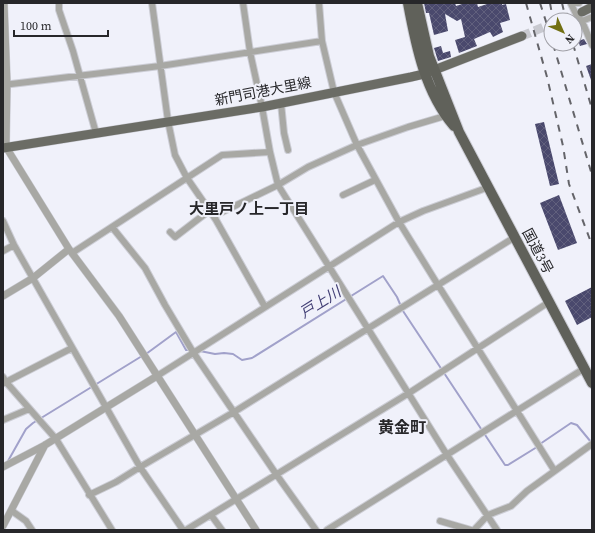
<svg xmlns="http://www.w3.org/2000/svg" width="595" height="533" font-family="'Source Serif 4','Noto Sans JP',serif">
<defs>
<pattern id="building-cross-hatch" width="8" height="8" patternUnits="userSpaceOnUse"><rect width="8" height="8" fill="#4a496d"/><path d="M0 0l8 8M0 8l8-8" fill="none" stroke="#61607d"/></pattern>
</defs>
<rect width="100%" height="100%" fill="#f0f1fa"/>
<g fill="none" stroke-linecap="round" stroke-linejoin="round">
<!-- stream -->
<path stroke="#a1a1ca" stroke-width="2" d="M200,351L215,354L224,353L233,354L242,360L252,358L383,276L397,297L403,311L505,465H508L537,447
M146,354L176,332L186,350H190
M540,444L571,423L577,425L591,442
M8,461L26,429L33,423L142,356"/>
</g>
<!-- building -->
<path fill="url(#building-cross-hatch)" d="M424,3H455L456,6L465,3H477L478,7L490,3H502V5L506,4L510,20L500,23L503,32L493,37L490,32L474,39L477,46L459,53L455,40L465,37L461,19L457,21L445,14L448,31L434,35L429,13H426Z
M584,39L587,44L580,46L578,41Z
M441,46L443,53L450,51L451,57L438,61L434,48Z
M592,64V80H591L586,66Z
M544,122L559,184L550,186L535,124Z
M559,195L577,243L558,250L540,203Z
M592,287V317L577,325L565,301Z"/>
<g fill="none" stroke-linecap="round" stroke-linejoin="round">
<!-- primary-tunnel -->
<path stroke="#c8c9d0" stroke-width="9" stroke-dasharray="9 4.5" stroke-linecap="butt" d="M561,20L582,12
M522,36L551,24"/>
<!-- minor casing -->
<g stroke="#cccdd5" stroke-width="8">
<path id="minor" d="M59,3V10L73,51L96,133
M152,3L168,121L175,155L187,178L216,220L265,307
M243,3L250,52L262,107L270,152L278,185L447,455L497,530
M319,3L322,41L334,92L357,145L399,222L438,285L554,470
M571,3H579
M571,4L578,18L582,21L592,45
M582,21L592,17
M3,85L160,66L322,41
M281,103L284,133L288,150
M343,195L375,180
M214,216L278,185L308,167L357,145L408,127L445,116
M3,221L14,245L140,467L183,530
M112,227L145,268L165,305L193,352L276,474L316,530
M170,232L175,237L210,210
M3,251L14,245
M72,253L222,155L270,152
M157,376L399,222L423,211L489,187
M3,377L6,382L56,439L112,530
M4,383L72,348
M3,420L29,409
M89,495L116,482L140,467L234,412L515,237
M12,511L26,521L32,530
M211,515L222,530
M440,521L471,530
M186,530L409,393L549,302
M327,530L585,368
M474,530L488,515L511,506L527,491L592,444"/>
</g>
<!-- tertiary casing -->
<g stroke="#cccdd5" stroke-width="8">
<path id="tertiary" d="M4,3L7,83L6,147L69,249L119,316L256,530
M3,296L33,278L69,249
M3,467L45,445L157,376
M3,526L45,445"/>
</g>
<!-- primary casing -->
<g stroke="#cccdd5" stroke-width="10">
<path id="primary" d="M582,12L592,7
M3,148L262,107L411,77L424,74L522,36"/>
</g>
<!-- trunk casing -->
<g stroke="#cccdd5" stroke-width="12">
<path id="trunk" d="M408,3C416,46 425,92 454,126
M417,3L429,56L459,132L592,383"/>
</g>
<!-- minor -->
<use href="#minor" stroke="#a8a8a4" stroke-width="6"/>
<!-- tertiary -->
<use href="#tertiary" stroke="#a8a8a4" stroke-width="7"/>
<!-- primary -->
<use href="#primary" stroke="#6b6c65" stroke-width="9"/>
<!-- trunk -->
<use href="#trunk" stroke="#60615a" stroke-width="10"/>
<!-- rail -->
<path stroke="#646469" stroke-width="2" stroke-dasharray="7 7" stroke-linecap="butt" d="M526,3L547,77L563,146L569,184L592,245
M540,3L551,37
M550,3L553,20
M562,3L566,20
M553,44L592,175
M573,44L592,109"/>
</g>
<g text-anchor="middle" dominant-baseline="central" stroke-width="4" stroke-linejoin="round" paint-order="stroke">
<!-- street labels -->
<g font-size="14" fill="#27272a" stroke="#f0f1fa">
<text transform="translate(263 91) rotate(-11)">新門司港大里線</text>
<text transform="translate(538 251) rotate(62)">国道3号</text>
</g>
<!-- neighbourhood labels -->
<g font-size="15" font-weight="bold" fill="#27272a" stroke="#f0f1fa">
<text x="249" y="208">大里戸ノ上一丁目</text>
</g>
<!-- water labels -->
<g font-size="15" font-style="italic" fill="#423f75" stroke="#f0f1fa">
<text transform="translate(320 302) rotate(-32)">戸上川</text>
</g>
<!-- quarter labels -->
<g font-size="16" font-weight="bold" fill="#27272a" stroke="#f0f1fa">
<text x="402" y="427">黄金町</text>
</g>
</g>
<!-- border -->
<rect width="595" height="533" fill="none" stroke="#27272a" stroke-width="8"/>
<!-- north arrow -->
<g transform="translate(563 32) rotate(135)"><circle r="19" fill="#f0f1fa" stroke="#a0a0a7"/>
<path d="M0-3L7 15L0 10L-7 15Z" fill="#727013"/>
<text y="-6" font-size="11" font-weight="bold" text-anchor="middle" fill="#27272a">N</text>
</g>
<!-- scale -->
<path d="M14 30v6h94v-6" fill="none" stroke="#27272a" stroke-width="2"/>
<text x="20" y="30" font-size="12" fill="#27272a" stroke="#f0f1fa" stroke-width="3" paint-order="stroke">100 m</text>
</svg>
